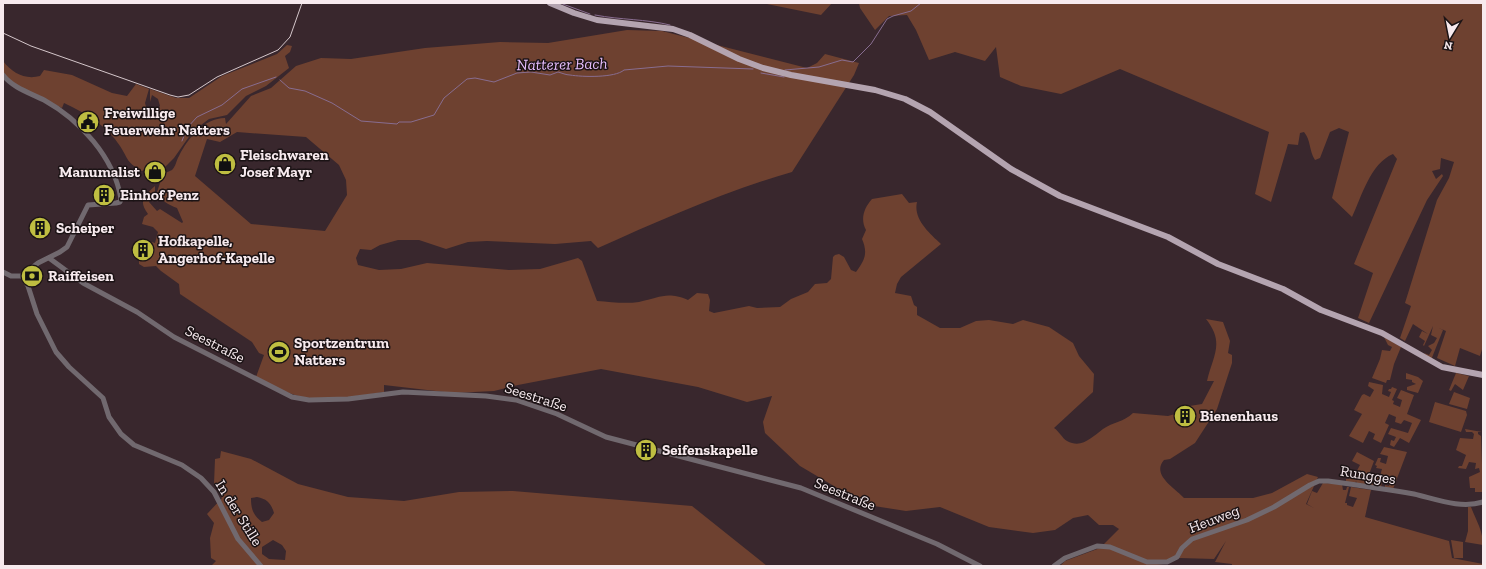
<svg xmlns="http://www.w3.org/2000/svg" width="1486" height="569" font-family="'Zilla Slab',serif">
<rect width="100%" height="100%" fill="#39272d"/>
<!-- green -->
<path fill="#6e4130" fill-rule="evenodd" d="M762,3H832L821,15Z
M859,3H1483V346L1480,356L1460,348L1455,366L1437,358L1446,331L1439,328L1443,330L1431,360L1424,353L1429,355L1432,350L1428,346L1434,343L1437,338L1431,335L1433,326L1424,346L1423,345L1425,341L1419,337L1422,331L1428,334L1413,324L1405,341L1400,338L1411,306L1405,303L1437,200L1449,178L1454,162L1441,158L1440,169L1432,171L1436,179L1442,174L1443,176L1427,200L1369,323L1358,318L1373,273L1354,264L1397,159L1393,154C1370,164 1362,196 1352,217L1332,198L1349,132L1339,128L1330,132L1320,158L1315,160C1309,151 1311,140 1304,132L1300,133L1298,145L1288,144L1271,202L1255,194L1269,132L1120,69L1061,94L1021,86L1000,77L996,47L985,61L955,52L929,60L916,30L907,15L889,16L875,30L860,8Z
M627,30L662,31L807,68L817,63L825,54L859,63L854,75L792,172C725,191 661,220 598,248L591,241L555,244L487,241L468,242L446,249L419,240H398L380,245L371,250L360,249L356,258L358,265L379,270L401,269L427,263L509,270L540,269L578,258L582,261L597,301C611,302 625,304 639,302C660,298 666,291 688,300L697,293L708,294L710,300L709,311L714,313L749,306L757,308L780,307L791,299L808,292L815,284L827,283L831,279L833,257L835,255L839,254L844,257L851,270L856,272C865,260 868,253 862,239L866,230C860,219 864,208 872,199L902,194L909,203L917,202C913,219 929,233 941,244L901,277L897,284L895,293L911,296L914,305L917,307V315L940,328H960L976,321L989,320L1013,324L1023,320L1049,327L1073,343L1079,356L1094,374L1093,392L1054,428C1059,431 1062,438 1067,441C1082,449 1092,437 1103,429C1113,422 1124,422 1133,413L1168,416L1175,414L1183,407L1202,404L1214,381H1207C1213,355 1225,343 1206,319L1223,322L1230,341L1228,353L1232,355V363L1217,409L1195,443L1170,459L1164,460C1151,475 1175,488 1184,498H1253L1272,493L1307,474L1318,477L1306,504L1314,508L1307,504L1312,491L1317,493L1323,483L1342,484L1343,490H1346L1347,487H1349L1345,503H1347V505L1353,507L1357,498L1349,496L1351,487L1371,490L1365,517L1449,541L1452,558L1483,564V566H1232V564L1215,562L1226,541L1214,559L1179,558L1164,564L1150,566H1060L1065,561L1100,548L1119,529L1113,525H1099L1088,515L1073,518L1055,530L1033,533L989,527L940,507L906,511L874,506L839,489L800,466L765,433L763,422L772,396L747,402L698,387L601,369L518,385L494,391L453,393L384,385V392C359,396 319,403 295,395C281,391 269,383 256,377L264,355L259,353L252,342L180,294L179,284L161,271L156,266L144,267L139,264V257L152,255L154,248L141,244L142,241L145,240L155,243L158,232L153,227L142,224L144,217L148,214C138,200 144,196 155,186V195L151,197L149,202L157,211L160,209L182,223L183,222L177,208C168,205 161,200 157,192L163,174L172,170C176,166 176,161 179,156C188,138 204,118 225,118L226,124L251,96L271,88L296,66L321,58L351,59L425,48L500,42L548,43ZM237,132L306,137L339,165L346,180L347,195L325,231L251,224L195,176L207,139L220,142Z
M287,45L292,46L290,52L285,56L289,68L266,86L246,96L227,115L209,119L193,131L174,158L161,171L157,165L142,171C126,162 129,160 120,146C107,126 86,113 64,103L62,108L58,106C45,100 8,85 3,71C2,68 3,64 3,61C12,73 25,80 40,76L44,70L72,75L112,93L127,96L136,84L149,89L145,103L148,114L159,118L165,112L159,117L152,114L160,106L158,99L152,95L150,102V89L176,98H189L222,76L277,54Z
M1384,337L1401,347L1394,364L1390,380H1387L1386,383L1372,378L1380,359L1382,350L1390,351L1392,347L1388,345Z
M1406,373L1418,377L1423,381L1418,393L1407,390V387L1416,384L1412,382V380L1406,379Z
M1456,373L1469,376L1463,390L1455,384L1451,391L1449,390Z
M1369,382L1383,385L1382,394L1389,397L1391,392L1388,391L1389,389H1391L1392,387L1397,389L1392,400L1394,401L1393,404L1400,407L1402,400L1397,398L1401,390L1414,395L1407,414L1421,420L1409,443L1400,438L1394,447L1390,445L1391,440L1394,441L1396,437L1388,434L1391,428L1408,433L1412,423L1404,420L1401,424L1395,422L1396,417L1389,414L1385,423L1389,425L1381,443L1373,439L1375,434L1369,431L1363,443L1349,436L1362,414L1354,410L1362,395L1364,394L1370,397L1374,390L1368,386Z
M1454,392L1470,398L1467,409L1449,404Z
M1435,402L1466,411L1467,415L1461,432L1429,422Z
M1465,429L1482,432H1478V434L1481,436L1483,492H1475V488H1470L1469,477L1480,472L1479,468L1475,469L1476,463L1469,462L1466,469L1458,468L1459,466H1462L1466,455L1456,450L1460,438L1473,439L1474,434L1472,432H1466Z
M1384,447L1407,452L1393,489L1385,488V485L1389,486L1390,479L1383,477L1381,487L1367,485L1373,474L1380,476L1382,469L1376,468L1377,466L1375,465L1378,458H1381L1380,462L1386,464L1388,456L1380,454Z
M221,451L251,459L298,484L348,497L404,501L459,492L513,491L692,506L767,566H211L216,561L211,558L210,538L214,523L207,514L222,498L214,484L215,459L220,458ZM257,497C267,499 271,503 274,513L269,520L262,522C253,515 251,509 251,498ZM273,540L282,545L286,551L285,560L269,559L262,554V547Z
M1357,452L1374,461L1365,485L1357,484L1356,481L1355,484L1346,482V479L1353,478L1360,465L1352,461Z
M1468,507H1471C1476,520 1483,531 1483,545L1465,542L1468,531Z
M1451,540L1463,542V558H1454Z"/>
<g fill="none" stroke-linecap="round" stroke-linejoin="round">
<!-- stream -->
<path stroke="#886d90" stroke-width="1" d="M560,3L590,14
M595,15C621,20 646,19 670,25
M785,70L819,67L842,60L853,62L871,44L887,19L893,16L911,11L921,3
M761,73L784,77
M280,80L289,88L305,91L332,103L361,121L397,124L399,122H411L434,115L444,98L467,79L475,78L494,82L517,73L531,72L550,75L558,72C562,73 566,75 570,75C582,77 615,78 624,70L668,66L753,69
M182,141L187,128L197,117L222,105L242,89L276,77"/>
<!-- minor -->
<path stroke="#71696f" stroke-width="5" d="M3,75C13,88 30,93 44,100C80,120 114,157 121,199L120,202L116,203L88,205L67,247L60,252L38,263L22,276
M49,258L83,283L137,312L174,337L292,397L309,400L348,399L403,392L486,396L516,400L557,414L606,437L801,488L937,544L980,566
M3,272L11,276H22
M22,276L28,286L37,314L56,352L69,367L103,398L109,417L121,434L134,445L182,465L201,478L214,492L238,539L261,566
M1054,566L1065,558L1097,546L1110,547L1147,562H1167L1177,557L1182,548L1192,539L1247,520L1274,507L1310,485L1319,481H1328C1357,485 1385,489 1414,494C1436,499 1460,509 1483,502"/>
<!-- major -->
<path stroke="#b4a4b0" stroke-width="6" d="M550,3L574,13L597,20L673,29L690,35L739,59L763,68L791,75L875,90L905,99L930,112L1011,169L1060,196L1168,237L1218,264L1283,289L1321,310L1382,333L1442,367L1483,375"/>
<!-- tram -->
<path stroke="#d4c6ca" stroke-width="1" d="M3,33L31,46L170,95L178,97L189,95L217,77L278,50L290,37L302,3"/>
</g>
<!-- icons -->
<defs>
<g id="civic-disc" transform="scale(1.15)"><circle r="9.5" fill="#bfbe41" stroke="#1b1315"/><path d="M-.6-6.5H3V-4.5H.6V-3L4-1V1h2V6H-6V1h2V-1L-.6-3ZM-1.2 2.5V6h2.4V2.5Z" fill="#111"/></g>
<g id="shop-disc" transform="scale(1.15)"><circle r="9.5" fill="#bfbe41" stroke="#1b1315"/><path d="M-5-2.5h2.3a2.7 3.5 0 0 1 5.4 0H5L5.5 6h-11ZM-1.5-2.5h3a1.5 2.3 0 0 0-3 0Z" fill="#111"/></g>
<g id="building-disc" transform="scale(1.15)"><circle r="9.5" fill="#bfbe41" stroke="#1b1315"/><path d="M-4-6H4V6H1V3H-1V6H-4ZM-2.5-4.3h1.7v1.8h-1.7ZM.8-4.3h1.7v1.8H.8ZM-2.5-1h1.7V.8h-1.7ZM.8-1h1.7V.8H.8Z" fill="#111"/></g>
<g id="bank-disc" transform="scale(1.15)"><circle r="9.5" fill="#bfbe41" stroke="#1b1315"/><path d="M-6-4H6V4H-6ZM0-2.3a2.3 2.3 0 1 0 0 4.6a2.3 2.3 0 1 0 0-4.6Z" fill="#111"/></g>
<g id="stadium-disc" transform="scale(1.15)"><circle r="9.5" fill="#bfbe41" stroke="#1b1315"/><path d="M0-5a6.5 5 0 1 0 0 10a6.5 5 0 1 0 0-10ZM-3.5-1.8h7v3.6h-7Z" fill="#111"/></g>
</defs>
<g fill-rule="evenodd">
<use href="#civic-disc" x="88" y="122"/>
<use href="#shop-disc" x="225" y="164"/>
<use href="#shop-disc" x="155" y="172"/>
<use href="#building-disc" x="104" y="195"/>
<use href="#building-disc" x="40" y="228"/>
<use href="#building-disc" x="143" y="250"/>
<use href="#bank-disc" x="32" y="276"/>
<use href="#stadium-disc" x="279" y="352"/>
<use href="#building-disc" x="1185" y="416"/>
<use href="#building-disc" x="646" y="450"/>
</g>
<g text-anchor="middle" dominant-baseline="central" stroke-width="3" stroke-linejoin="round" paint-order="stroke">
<!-- poi labels -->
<g font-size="15" font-weight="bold" fill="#f7eaee" stroke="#1b1315" text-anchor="start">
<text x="104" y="113">Freiwillige<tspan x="104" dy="17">Feuerwehr Natters</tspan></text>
<text x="240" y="155">Fleischwaren<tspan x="240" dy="17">Josef Mayr</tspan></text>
<text x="140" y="172" text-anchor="end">Manumalist</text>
<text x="120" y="195">Einhof Penz</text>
<text x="56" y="228">Scheiper</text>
<text x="158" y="241">Hofkapelle,<tspan x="158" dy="17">Angerhof-Kapelle</tspan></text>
<text x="48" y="276">Raiffeisen</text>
<text x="294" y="343">Sportzentrum<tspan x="294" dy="17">Natters</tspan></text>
<text x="1200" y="416">Bienenhaus</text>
<text x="662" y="450">Seifenskapelle</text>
</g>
<!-- street labels -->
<g font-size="15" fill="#f7eaee" stroke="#1b1315">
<text transform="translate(215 344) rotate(27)">Seestraße</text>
<text transform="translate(536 397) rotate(18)">Seestraße</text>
<text transform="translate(1368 475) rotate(9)">Rungges</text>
<text transform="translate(845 494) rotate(22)">Seestraße</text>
<text transform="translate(239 513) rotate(58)">In der Stille</text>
<text transform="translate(1214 519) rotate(-21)">Heuweg</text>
</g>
<!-- water labels -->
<g font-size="16" font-style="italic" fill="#e7befd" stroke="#1b1315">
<text transform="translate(562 64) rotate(-1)">Natterer Bach</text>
</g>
</g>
<!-- border -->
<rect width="1486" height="569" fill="none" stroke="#f7eaee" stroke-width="8"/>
<!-- north arrow -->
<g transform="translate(1450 36) rotate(190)" stroke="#1b1315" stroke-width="3" paint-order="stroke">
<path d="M0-3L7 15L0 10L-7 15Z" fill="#f7eaee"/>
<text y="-6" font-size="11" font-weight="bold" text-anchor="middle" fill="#f7eaee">N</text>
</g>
</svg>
